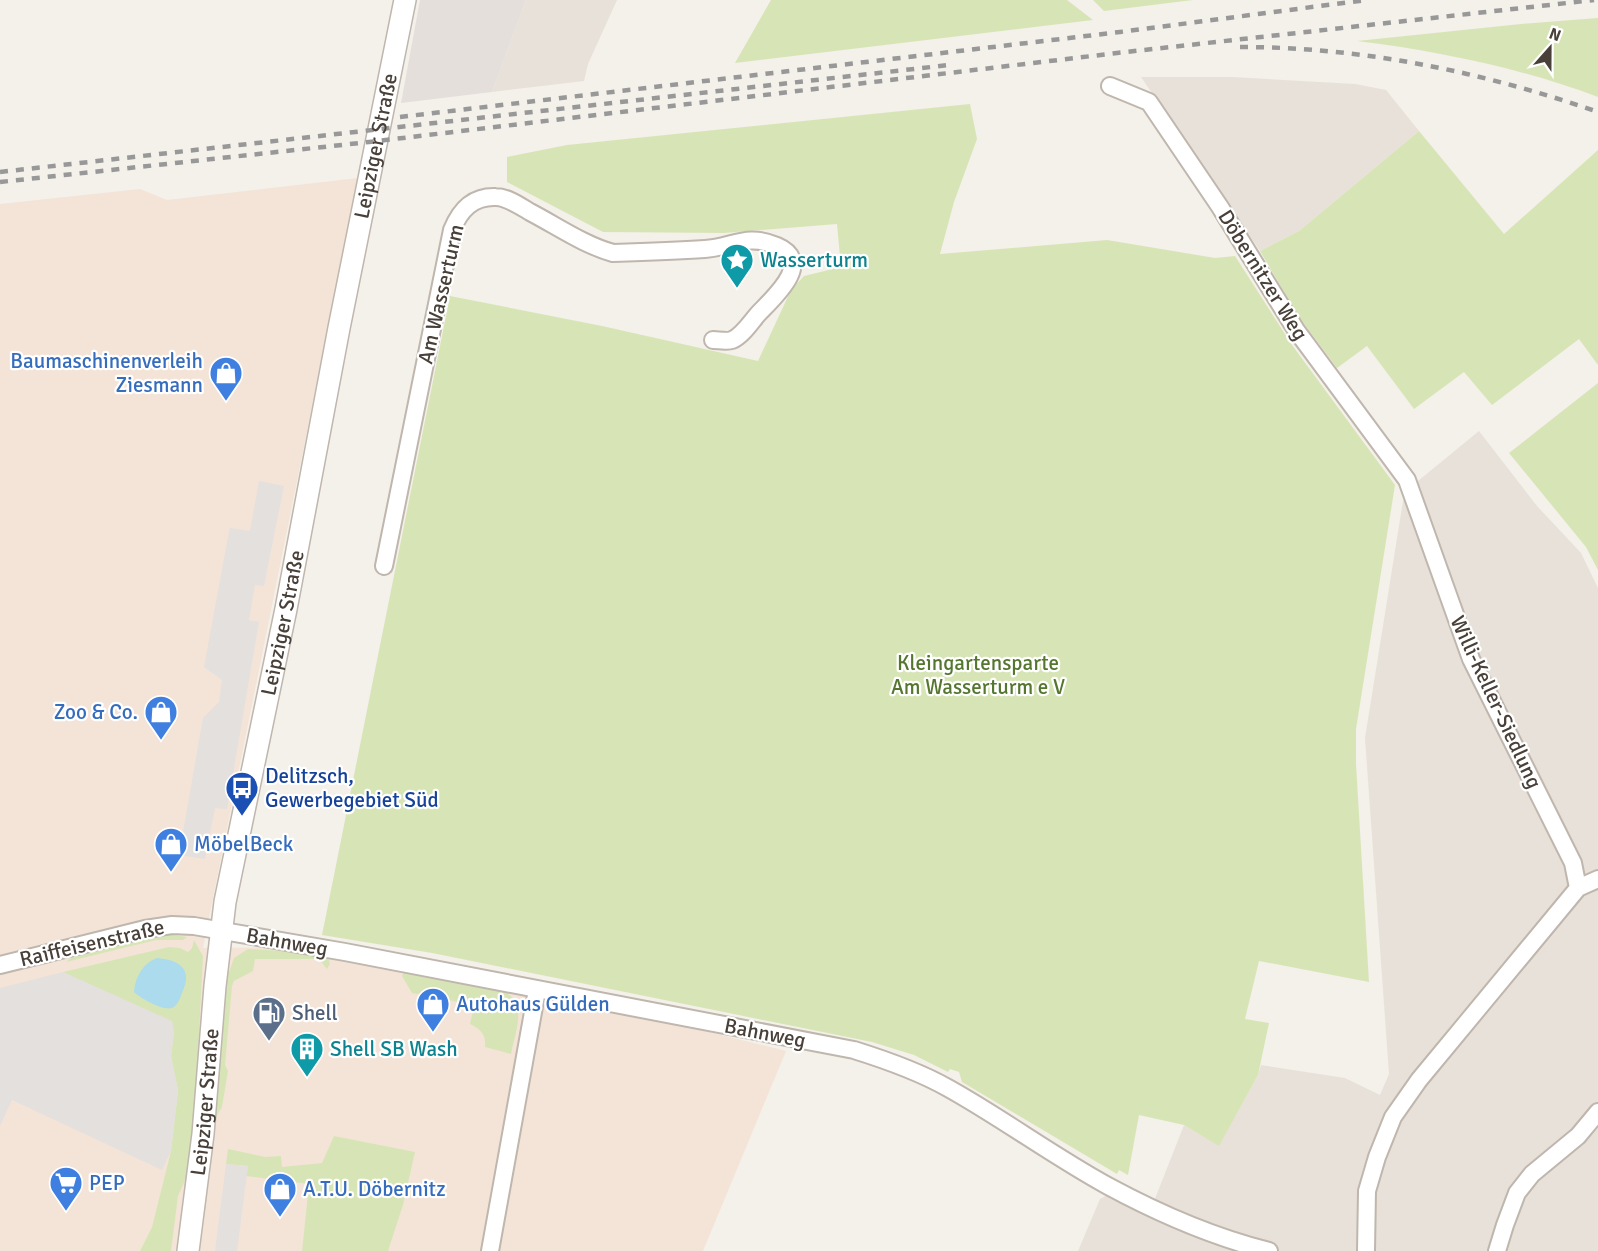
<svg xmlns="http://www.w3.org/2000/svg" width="1598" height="1251" font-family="Signika,sans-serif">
<rect width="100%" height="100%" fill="#f4f0ea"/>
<!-- residential -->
<path fill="#e8e1d9" d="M526,0H617L588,64L584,81L492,92Z
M1141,77H1232L1355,84L1386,90L1419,131L1299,231L1260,251Z
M1479,431L1537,506L1581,553L1598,588V1251H1078L1100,1199L1111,1193L1149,1214L1184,1125L1219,1145L1258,1075L1261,1065L1345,1078L1380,1095L1389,1074L1365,738L1403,501L1418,481Z"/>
<!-- commercial -->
<path fill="#f4e4d7" d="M358,178L203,948L312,947L537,990L786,1051L703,1251H0V204L140,189L167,200Z"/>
<!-- industrial -->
<path fill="#e4dfdb" d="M420,0H526L492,92L401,103Z"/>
<!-- green -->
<path fill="#d7e5b6" d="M771,0H1067L1093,20L735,63Z
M1093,0H1193L1104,11Z
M1598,18V97C1521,68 1438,51 1357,41L1521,24Z
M970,104L977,139L954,202L940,254L1107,240L1215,258L1235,256L1292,345L1395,485L1356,729V764L1369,982L1259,961L1245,1019L1269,1023L1258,1075L1219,1146L1184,1125L1139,1115L1128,1175L1119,1170L1117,1174L962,1082L959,1072L950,1069L948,1072L914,1055L872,1042L432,953L322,935L450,296L602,326L758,361L791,290L804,276L841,267L837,224L724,233L603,232L507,182V157L567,145Z
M1419,131L1504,234L1598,150V365L1579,339L1492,405L1464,372L1414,409L1367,346L1337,368L1299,317L1260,251L1299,231Z
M1598,383V570L1586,547L1509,453Z
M166,934L187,937L183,940H156L66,962L72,957L83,953Z
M194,940L203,956L197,1073L190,1159L187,1176L178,1196L171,1251H140L152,1227L171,1151L178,1091L171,1056L174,1032L63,972L169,947L180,948L188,952L192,948Z
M248,949L313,953L328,957L330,964L327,969L319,959H255L253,971L234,981L232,986L225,1065L228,1071L222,1107L214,1121L226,980L234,958Z
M404,971L500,989C529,1002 516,1029 511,1054L485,1047C486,1035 481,1029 470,1024L474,1005L412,993L402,976Z
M334,1136L415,1152L403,1205L388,1251H302L309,1184L246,1176L248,1166L226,1164L228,1149L265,1157L281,1156L282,1167L322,1163Z"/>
<!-- parking -->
<path fill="#e3e0de" d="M259,481L284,486L264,586L255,585L249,620L259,622L227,809L215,808L205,859L179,855L203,718L219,702L222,680L204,667L228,537L230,528L250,531Z
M63,972L172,1021L174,1032L171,1056L178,1091L171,1151L162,1170L12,1100L0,1126V988Z
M226,1164L248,1166L237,1251H215Z"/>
<!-- water -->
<path fill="#abdbec" d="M157,958C181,960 193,970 182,993C180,999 177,1006 172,1008C163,1011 140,998 134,992C135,977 143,963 157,958Z"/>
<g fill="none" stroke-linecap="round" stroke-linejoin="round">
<!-- minor casing -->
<g stroke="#bfb6ad" stroke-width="20">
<path id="minor" d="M1110,86L1149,102L1220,207L1296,330L1407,480L1471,659L1573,863L1578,888L1419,1080L1393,1117L1377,1157L1367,1191L1366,1251
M384,566L452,230C460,210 473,196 496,197C507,197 520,206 530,212C557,226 584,245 613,253C644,252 674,251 705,249C733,247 747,233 777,246C815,262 773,298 758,314C751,322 742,336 732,340C727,342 718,340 713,340
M1578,888L1598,879
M0,965L145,929L172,925L194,926L345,952L854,1050C886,1060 918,1071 948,1088C1002,1118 1053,1156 1108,1186C1158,1213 1213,1237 1269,1251
M490,1251L537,990
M1497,1251L1505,1225L1517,1193L1532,1174L1578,1136L1598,1112"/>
</g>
<!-- tertiary casing -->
<g stroke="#bfb6ad" stroke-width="24">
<g id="tertiary">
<path id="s1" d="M188,1251L203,1134L215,986L225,902L286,609L339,328L405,0"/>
</g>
</g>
<!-- minor -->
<use href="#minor" stroke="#fff" stroke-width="16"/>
<!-- tertiary -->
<use href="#tertiary" stroke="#fff" stroke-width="21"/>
<!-- rail -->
<path stroke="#989898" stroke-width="4.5" stroke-dasharray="8 8" stroke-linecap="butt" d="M1240,47C1363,47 1483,72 1598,112
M400,117L1120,32L1366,0
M0,172L949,65
M0,182L369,142L1117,53L1594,0"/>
</g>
<!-- icons -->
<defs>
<g id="sight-pin" transform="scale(1.725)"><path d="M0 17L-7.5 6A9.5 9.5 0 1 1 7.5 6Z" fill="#0f9aa8" stroke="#fff"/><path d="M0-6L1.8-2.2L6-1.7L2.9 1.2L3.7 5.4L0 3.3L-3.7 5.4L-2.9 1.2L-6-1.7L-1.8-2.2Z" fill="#fff"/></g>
<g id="shop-pin" transform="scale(1.725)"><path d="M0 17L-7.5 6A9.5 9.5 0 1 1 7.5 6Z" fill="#3f7fe0" stroke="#fff"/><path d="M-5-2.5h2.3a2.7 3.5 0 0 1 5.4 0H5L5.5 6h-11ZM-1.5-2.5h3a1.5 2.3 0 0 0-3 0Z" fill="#fff"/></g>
<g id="bus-pin" transform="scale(1.725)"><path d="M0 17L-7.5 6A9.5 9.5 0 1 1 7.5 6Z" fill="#1a4fb4" stroke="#fff"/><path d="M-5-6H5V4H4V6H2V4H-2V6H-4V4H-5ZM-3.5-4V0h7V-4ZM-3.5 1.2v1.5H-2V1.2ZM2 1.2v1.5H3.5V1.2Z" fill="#fff"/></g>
<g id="fuel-pin" transform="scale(1.725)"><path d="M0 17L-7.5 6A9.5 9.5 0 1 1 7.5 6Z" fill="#5c6f8a" stroke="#fff"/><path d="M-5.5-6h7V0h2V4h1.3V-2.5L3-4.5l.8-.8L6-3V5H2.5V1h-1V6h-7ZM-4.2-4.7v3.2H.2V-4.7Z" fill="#fff"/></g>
<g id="building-pin" transform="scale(1.725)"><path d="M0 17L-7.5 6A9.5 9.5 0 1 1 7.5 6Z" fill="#0f9aa8" stroke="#fff"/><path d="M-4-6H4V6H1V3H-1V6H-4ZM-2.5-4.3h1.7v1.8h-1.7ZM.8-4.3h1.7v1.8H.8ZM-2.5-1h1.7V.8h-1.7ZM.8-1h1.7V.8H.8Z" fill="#fff"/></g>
<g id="supermarket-pin" transform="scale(1.725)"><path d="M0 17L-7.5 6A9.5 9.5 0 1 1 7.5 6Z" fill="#3f7fe0" stroke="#fff"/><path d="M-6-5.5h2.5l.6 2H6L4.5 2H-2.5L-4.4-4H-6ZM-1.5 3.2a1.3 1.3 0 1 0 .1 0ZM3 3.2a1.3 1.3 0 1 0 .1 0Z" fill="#fff"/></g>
</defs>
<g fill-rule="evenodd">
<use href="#sight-pin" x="737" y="260"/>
<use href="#shop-pin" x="226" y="373"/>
<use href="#shop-pin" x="161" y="712"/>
<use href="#bus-pin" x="242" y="788"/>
<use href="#shop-pin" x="171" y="844"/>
<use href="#shop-pin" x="433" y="1004"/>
<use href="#fuel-pin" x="269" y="1013"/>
<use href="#building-pin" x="307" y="1049"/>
<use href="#supermarket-pin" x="66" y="1183"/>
<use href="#shop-pin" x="280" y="1189"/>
</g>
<g text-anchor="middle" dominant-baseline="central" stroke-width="4.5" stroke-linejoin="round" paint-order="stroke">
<!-- street labels -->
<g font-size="21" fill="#484039" stroke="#fff">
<text stroke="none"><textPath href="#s1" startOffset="1122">Leipziger Straße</textPath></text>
<text transform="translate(1263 275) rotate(58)">Döbernitzer Weg</text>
<text transform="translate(441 294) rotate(-77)">Am Wasserturm</text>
<text stroke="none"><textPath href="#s1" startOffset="636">Leipziger Straße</textPath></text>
<text transform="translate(1496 702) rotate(65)">Willi-Keller-Siedlung</text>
<text transform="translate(287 942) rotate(10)">Bahnweg</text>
<text transform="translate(92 943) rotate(-13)">Raiffeisenstraße</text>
<text transform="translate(765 1033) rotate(11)">Bahnweg</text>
<text stroke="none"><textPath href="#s1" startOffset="150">Leipziger Straße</textPath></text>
</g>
<!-- culture labels -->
<g font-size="21" fill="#0d838f" stroke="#fff" text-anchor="start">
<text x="760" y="260">Wasserturm</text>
<text x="330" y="1049">Shell SB Wash</text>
</g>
<!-- shop labels -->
<g font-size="21" fill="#366cbe" stroke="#fff" text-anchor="start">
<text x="203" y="361" text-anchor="end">Baumaschinenverleih<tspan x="203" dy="24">Ziesmann</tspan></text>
<text x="138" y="712" text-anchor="end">Zoo &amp; Co.</text>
<text x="194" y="844">MöbelBeck</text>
<text x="456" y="1004">Autohaus Gülden</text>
<text x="89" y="1183">PEP</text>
<text x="303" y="1189">A.T.U. Döbernitz</text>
</g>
<!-- park labels -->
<g font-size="21" fill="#54762f" stroke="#fff">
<text x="978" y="663">Kleingartensparte<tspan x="978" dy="24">Am Wasserturm e V</tspan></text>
</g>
<!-- transit labels -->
<g font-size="21" fill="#164399" stroke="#fff" text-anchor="start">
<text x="265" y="776">Delitzsch,<tspan x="265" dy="24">Gewerbegebiet Süd</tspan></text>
</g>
<!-- service labels -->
<g font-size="21" fill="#4e5e75" stroke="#fff" text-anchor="start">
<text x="292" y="1013">Shell</text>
</g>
</g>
<!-- north arrow -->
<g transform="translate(1550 48) rotate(21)" stroke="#ffffff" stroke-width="4.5" paint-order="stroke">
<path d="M0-4.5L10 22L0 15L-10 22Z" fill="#484039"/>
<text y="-9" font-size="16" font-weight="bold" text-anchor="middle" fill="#484039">N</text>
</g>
</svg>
